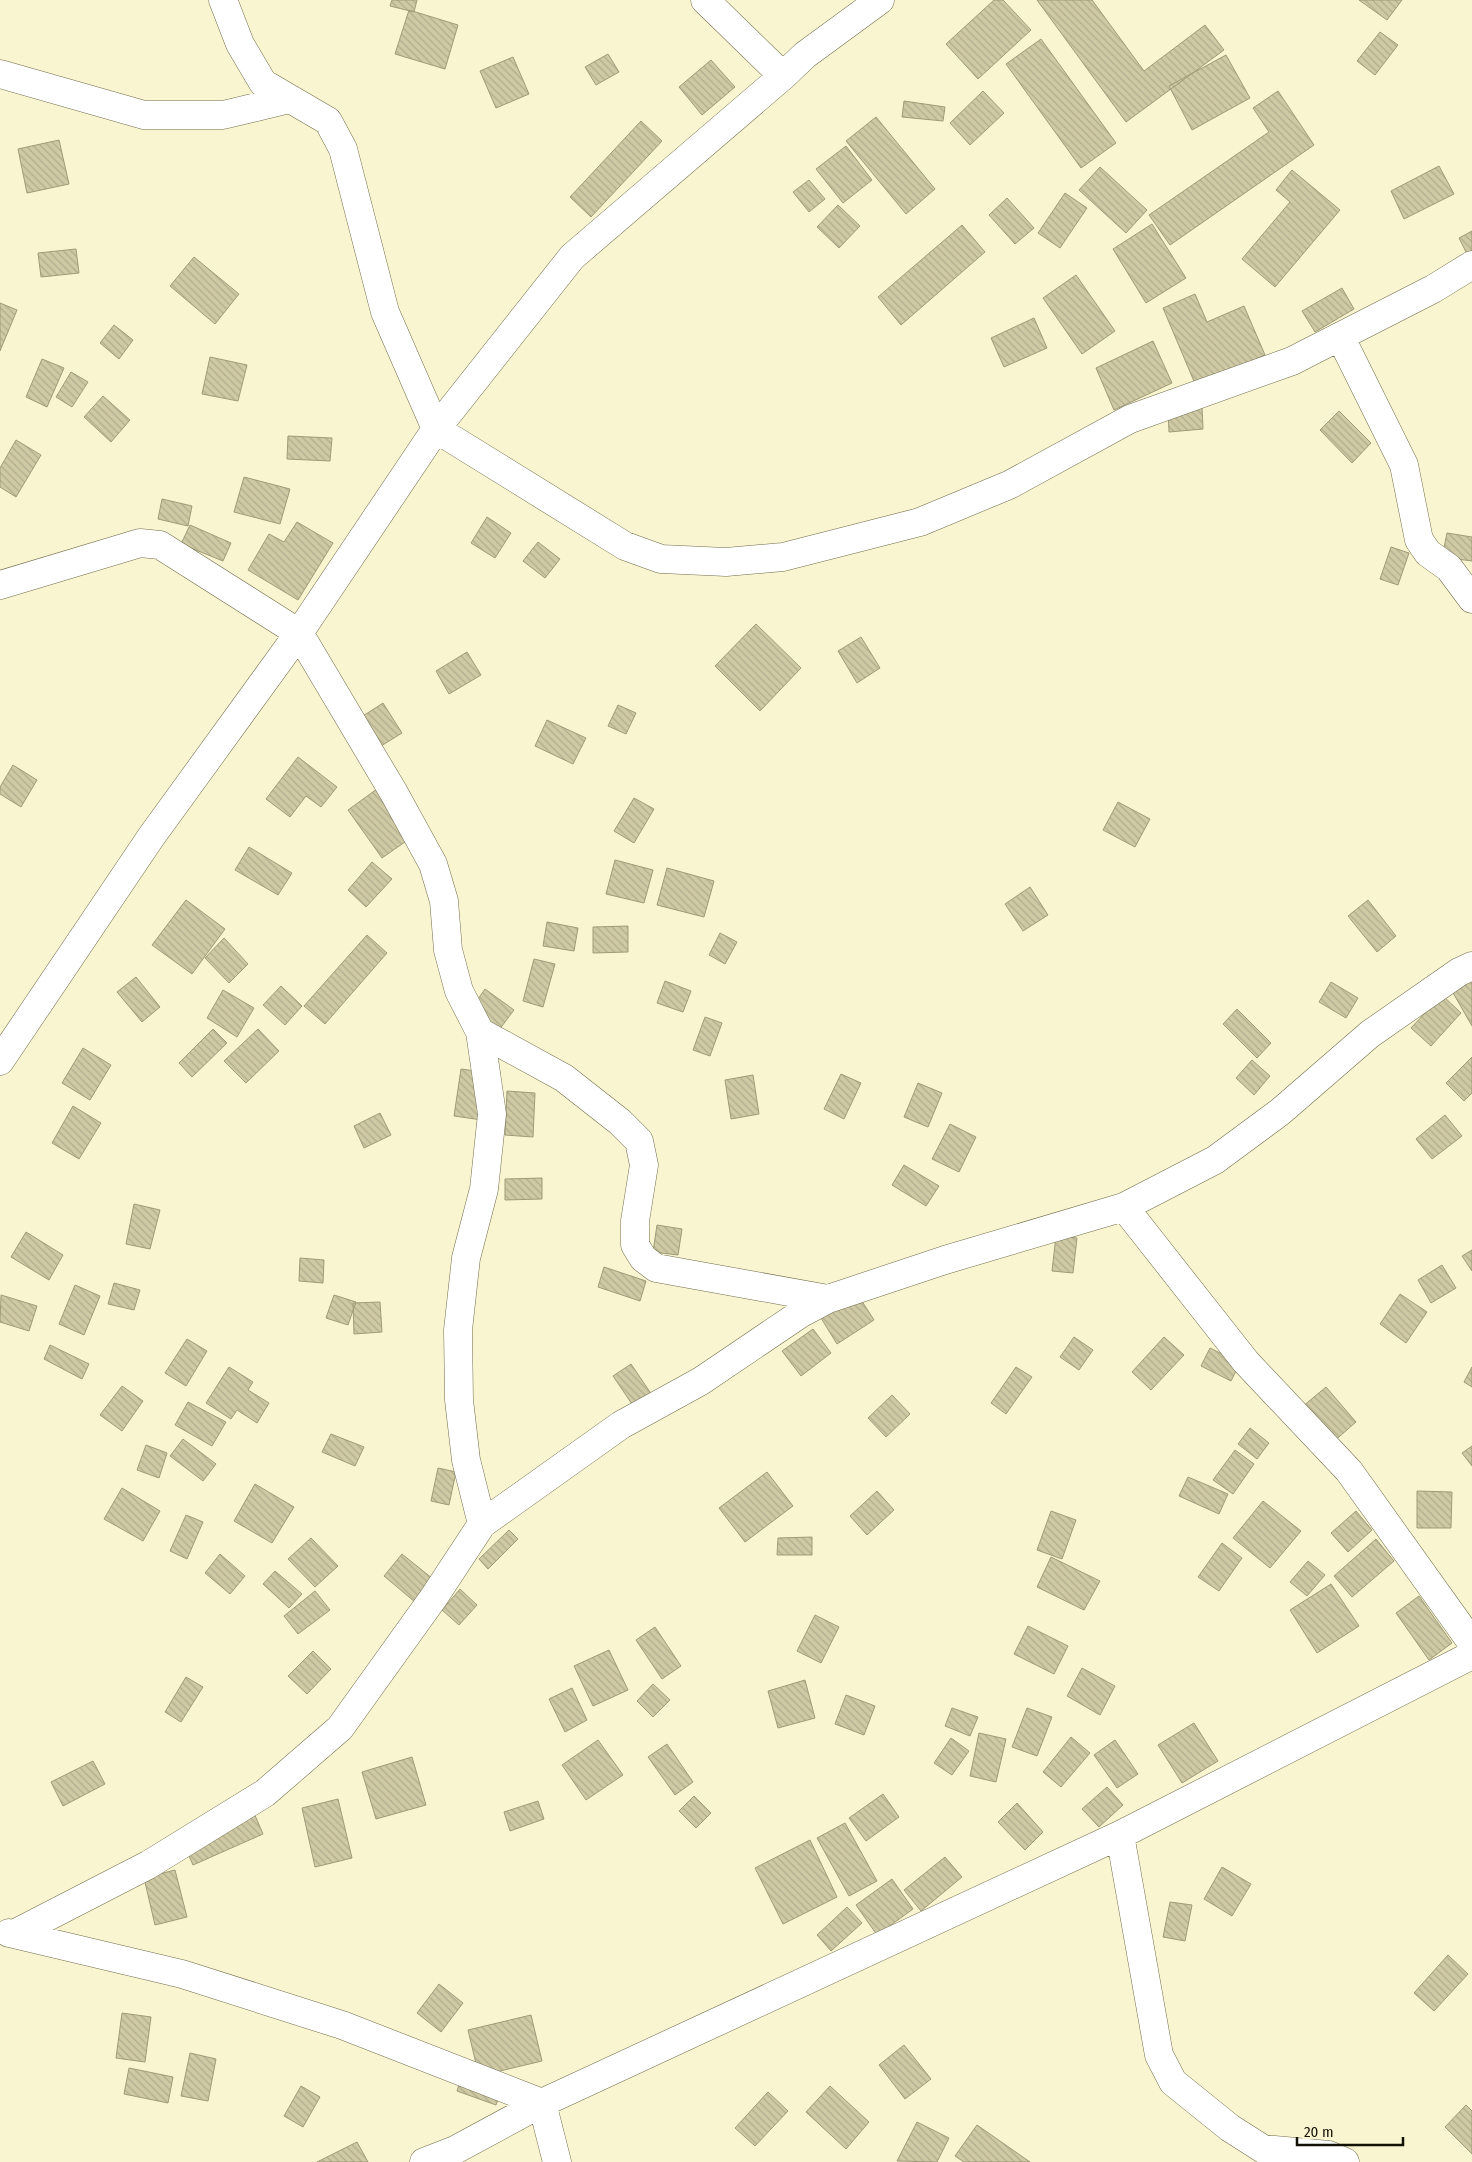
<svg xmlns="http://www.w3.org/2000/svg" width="1472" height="2162" font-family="'Fira Sans Condensed',sans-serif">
<defs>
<pattern id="building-back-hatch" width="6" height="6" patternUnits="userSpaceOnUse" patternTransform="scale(1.25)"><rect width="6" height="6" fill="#cfcaa4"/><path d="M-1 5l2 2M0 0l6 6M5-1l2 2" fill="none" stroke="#b1ac8c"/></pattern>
</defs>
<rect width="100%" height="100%" fill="#f9f5d0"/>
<!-- building -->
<path fill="url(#building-back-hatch)" stroke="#9f9b79" d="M392,0H417L414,12L390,6Z
M994,0H1003L1031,30L978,79L946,44Z
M1037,0H1092L1144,71L1205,25L1224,50L1126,122Z
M1359,0H1402L1387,20Z
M409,10L458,25L445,69L395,54Z
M1380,32L1398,45L1375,75L1357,61Z
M1041,39L1116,143L1081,168L1006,64Z
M608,54L619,72L596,85L585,67Z
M1226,55L1250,98L1192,130L1169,86Z
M513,57L529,94L496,108L480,71Z
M711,60L735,87L702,115L679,87Z
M983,91L1004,113L970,145L950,123Z
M1278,91L1314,145L1170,245L1149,215L1269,132L1253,108Z
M904,101L945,107L943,121L902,117Z
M876,117L935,189L906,214L846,141Z
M641,121L662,141L591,217L570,197Z
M59,140L69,184L27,193L18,149Z
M846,146L872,180L843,203L816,169Z
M1439,166L1454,194L1404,219L1391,191Z
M1100,167L1147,210L1126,233L1079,190Z
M1292,170L1340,210L1275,287L1242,259L1290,202L1276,190Z
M809,180L825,199L809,212L793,192Z
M1065,193L1087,208L1060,248L1038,233Z
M1007,198L1034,228L1015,244L989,215Z
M838,205L860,226L839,248L817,227Z
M1152,224L1186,278L1146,303L1113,249Z
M962,225L985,252L901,325L878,297Z
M1472,231V254L1468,256L1459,238Z
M76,249L79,273L41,277L38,253Z
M194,257L239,294L215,324L170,286Z
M1076,275L1115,331L1082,354L1043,298Z
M1342,288L1354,309L1315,332L1302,311Z
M1195,294L1207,322L1244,306L1265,355L1196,386L1163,308Z
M0,303L17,310L0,351Z
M1034,318L1047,348L1004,367L991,338Z
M114,325L133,340L119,359L100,343Z
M1153,341L1172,383L1114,410L1096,368Z
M210,357L247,365L238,401L202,394Z
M42,359L64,368L47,407L26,397Z
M71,372L88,382L72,407L56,397Z
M103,396L130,420L111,442L84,417Z
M1202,407L1203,429L1169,432L1168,410Z
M1339,411L1371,443L1352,463L1320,430Z
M288,436L332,438L330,461L287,459Z
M16,440L41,455L16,497L0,487V468Z
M244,477L290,489L280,524L234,512Z
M162,499L192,506L188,526L158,519Z
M487,517L511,533L495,558L471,543Z
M297,522L333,543L298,600L248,570L269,534L284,542Z
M190,525L231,543L223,561L181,544Z
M1447,533L1472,537V561L1442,557Z
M538,542L560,559L545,578L523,561Z
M1391,547L1409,553L1398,585L1380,579Z
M756,624L801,668L760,711L715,666Z
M861,637L880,668L857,683L838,651Z
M467,652L481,675L449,694L436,671Z
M383,703L402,733L381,746L363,716Z
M618,705L636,713L626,734L608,726Z
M547,720L586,738L573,764L535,746Z
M298,757L337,787L321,807L306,796L290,817L266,799Z
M13,765L37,780L21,807L0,794V787Z
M377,789L412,837L382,858L348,810Z
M634,798L654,809L634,843L614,831Z
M1118,802L1150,819L1135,847L1103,830Z
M249,847L292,873L278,895L235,870Z
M615,860L653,870L644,903L606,894Z
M372,862L392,879L366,907L348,890Z
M667,868L714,881L704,917L657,905Z
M1030,887L1048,915L1023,931L1005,904Z
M186,900L225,929L192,974L152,945Z
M1368,900L1396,936L1377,952L1348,916Z
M547,922L578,928L574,951L543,946Z
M628,926V952L593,953V927Z
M720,933L737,942L725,964L709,955Z
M367,935L387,953L325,1024L304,1006Z
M224,938L248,964L229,983L205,958Z
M534,959L555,964L543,1007L523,1001Z
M136,977L160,1007L142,1022L117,992Z
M1472,979V1026L1452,991Z
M665,981L691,991L683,1012L657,1003Z
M1331,982L1358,998L1346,1018L1319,1002Z
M281,986L302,1006L285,1025L263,1005Z
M485,989L514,1010L496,1034L468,1013Z
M223,990L254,1008L237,1037L207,1018Z
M1442,995L1461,1013L1431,1046L1411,1028Z
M1237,1009L1271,1043L1257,1058L1223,1024Z
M705,1017L722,1023L710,1056L693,1050Z
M213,1029L227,1043L192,1077L179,1063Z
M258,1029L279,1051L246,1083L224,1061Z
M83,1048L111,1065L90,1100L62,1083Z
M1472,1057V1093L1464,1101L1446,1083Z
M1252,1060L1270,1076L1254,1095L1236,1078Z
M461,1069L490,1073L482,1120L454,1116Z
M841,1074L861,1083L844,1119L824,1109Z
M753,1075L759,1114L731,1119L725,1080Z
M918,1083L942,1093L928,1127L904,1117Z
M507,1091L535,1093L533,1137L505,1135Z
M73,1106L101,1123L79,1159L52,1143Z
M380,1113L391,1135L364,1148L354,1126Z
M1445,1115L1462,1136L1432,1159L1416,1139Z
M950,1124L976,1137L959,1172L932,1159Z
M904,1165L939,1186L926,1206L892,1185Z
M542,1178V1199L505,1200V1179Z
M134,1204L160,1210L150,1249L126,1244Z
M657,1225L682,1229L678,1255L653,1252Z
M26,1232L63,1255L49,1280L11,1257Z
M1056,1236L1077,1238L1073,1273L1052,1271Z
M1472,1250V1271L1462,1256Z
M300,1258L324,1260L323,1283L299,1281Z
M1442,1265L1456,1288L1431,1303L1418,1280Z
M604,1267L646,1281L640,1301L598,1287Z
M114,1283L140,1290L134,1310L108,1304Z
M75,1285L100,1296L84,1335L59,1324Z
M1400,1294L1427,1312L1406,1343L1380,1324Z
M1,1295L37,1306L29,1331L0,1322Z
M334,1295L356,1302L348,1325L326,1318Z
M858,1295L874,1320L837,1344L821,1318Z
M380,1302L382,1332L354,1334L353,1303Z
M813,1329L831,1353L801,1376L782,1351Z
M1074,1337L1093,1350L1079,1370L1060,1357Z
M1164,1337L1184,1355L1151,1390L1132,1372Z
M187,1339L207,1351L186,1386L165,1373Z
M50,1345L89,1364L82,1379L44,1359Z
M1210,1348L1240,1363L1231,1381L1201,1366Z
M631,1364L652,1395L634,1407L613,1376Z
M229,1367L253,1382L248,1390L269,1403L257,1423L237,1410L231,1419L206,1403Z
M1016,1367L1032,1377L1006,1414L991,1403Z
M1472,1367V1387L1464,1382Z
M122,1386L143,1401L122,1431L100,1415Z
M1326,1387L1356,1422L1332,1443L1302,1407Z
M892,1395L910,1414L886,1437L868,1418Z
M188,1402L226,1422L212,1446L175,1425Z
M1250,1428L1269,1443L1257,1459L1238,1444Z
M331,1434L364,1447L355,1466L322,1452Z
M183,1439L216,1464L203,1481L170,1456Z
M146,1445L167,1453L159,1478L137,1470Z
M1472,1446V1466L1462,1453Z
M1235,1450L1254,1464L1233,1494L1213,1480Z
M438,1468L456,1472L449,1505L431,1501Z
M767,1472L793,1506L745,1542L719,1508Z
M1188,1477L1228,1494L1219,1514L1179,1496Z
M255,1484L294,1507L272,1543L234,1521Z
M122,1488L160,1511L143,1541L104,1519Z
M877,1491L894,1510L867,1535L850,1516Z
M1417,1491L1452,1492L1451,1528H1417Z
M1263,1501L1301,1531L1270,1568L1233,1538Z
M1051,1511L1076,1520L1062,1559L1037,1550Z
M1356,1511L1372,1530L1348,1552L1331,1533Z
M186,1515L203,1522L187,1559L170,1551Z
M509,1530L518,1539L488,1569L479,1559Z
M812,1537V1555H777L778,1538Z
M311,1538L338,1566L315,1587L288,1559Z
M1376,1539L1394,1561L1352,1597L1334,1576Z
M1222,1543L1242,1558L1219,1591L1198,1577Z
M220,1554L245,1576L230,1594L205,1573Z
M402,1554L433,1579L415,1602L384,1576Z
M1051,1557L1100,1581L1084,1610L1037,1587Z
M1308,1561L1325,1575L1307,1596L1290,1582Z
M275,1571L302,1594L289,1608L263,1584Z
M1331,1584L1359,1626L1317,1653L1290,1610Z
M460,1589L477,1605L459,1625L442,1610Z
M315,1591L330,1610L298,1634L284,1616Z
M1419,1596L1452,1643L1429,1660L1396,1613Z
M815,1615L839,1627L821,1663L797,1651Z
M1028,1626L1068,1646L1054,1674L1014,1654Z
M655,1627L681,1666L662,1679L636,1640Z
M609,1650L628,1690L593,1706L574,1666Z
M313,1651L331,1669L307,1694L288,1676Z
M1082,1668L1115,1686L1100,1715L1067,1696Z
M186,1677L203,1687L181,1722L165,1712Z
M805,1680L815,1718L778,1728L768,1691Z
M653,1684L670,1700L653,1717L637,1701Z
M572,1688L587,1720L565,1732L549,1699Z
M846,1695L875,1706L864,1735L835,1724Z
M952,1708L978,1717L970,1736L945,1726Z
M1027,1708L1052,1717L1037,1756L1012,1747Z
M1194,1723L1218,1761L1182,1783L1158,1745Z
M979,1733L1006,1739L996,1782L970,1776Z
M1071,1737L1090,1753L1061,1787L1043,1772Z
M951,1738L969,1751L952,1775L934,1763Z
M598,1740L623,1775L586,1800L562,1765Z
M1115,1740L1138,1774L1117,1788L1094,1755Z
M667,1744L693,1782L675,1795L648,1757Z
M412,1757L426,1805L376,1819L362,1772Z
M93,1761L105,1784L63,1806L51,1782Z
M1107,1787L1123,1805L1099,1827L1082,1809Z
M883,1794L899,1817L866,1841L849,1818Z
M694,1796L711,1813L696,1828L679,1811Z
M338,1799L352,1858L315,1867L302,1808Z
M538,1801L544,1819L510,1831L504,1812Z
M1017,1803L1043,1832L1025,1850L998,1822Z
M254,1813L263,1834L193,1865L184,1845Z
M845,1823L877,1881L849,1896L817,1838Z
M810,1840L837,1897L783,1924L755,1868Z
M945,1857L962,1877L921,1911L904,1890Z
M1222,1867L1251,1884L1232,1916L1204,1899Z
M175,1870L187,1917L155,1925L144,1878Z
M892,1879L913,1909L877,1935L856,1905Z
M1170,1902L1192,1905L1185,1941L1163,1937Z
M847,1907L862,1923L831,1951L817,1935Z
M1448,1955L1468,1974L1434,2011L1414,1993Z
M439,1984L463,2003L441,2032L417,2013Z
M122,2013L151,2017L145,2062L116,2058Z
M531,2015L542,2061L479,2076L468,2030Z
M904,2045L931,2079L905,2099L879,2065Z
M190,2053L216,2059L208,2101L181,2096Z
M129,2068L173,2077L168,2103L124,2094Z
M464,2069L504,2083L496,2105L457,2091Z
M301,2086L320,2097L303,2127L284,2116Z
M830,2086L869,2122L846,2149L806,2112Z
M768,2092L788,2111L755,2146L735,2128Z
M1466,2105L1472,2111V2154L1445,2127Z
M917,2122L949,2138L937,2162L897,2161Z
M977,2125L1030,2162H964L955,2156Z
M357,2142L368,2162H317Z"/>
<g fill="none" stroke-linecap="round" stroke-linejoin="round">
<!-- minor casing -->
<g stroke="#716d4c" stroke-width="29">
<path id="minor" d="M223,0L240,44L263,83L328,121L343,149L385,312L436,429L625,546L661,559L726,562L783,557L920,522L1009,485L1130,419L1292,361L1433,289L1472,265
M705,0L783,76
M0,74L144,115H223L290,99
M1341,338L1404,465L1419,540L1428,553L1449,568L1472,599
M0,585L140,543L160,545L299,633L394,793L433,864L444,901L448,950L459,991L480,1032L492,1114L484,1189L466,1258L458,1330L459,1400L466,1460L482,1524
M480,1032L564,1078L620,1122L639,1141L644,1165L635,1221V1245L643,1258L656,1268L828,1299
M0,1061L151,837L299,633L436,429L572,257L783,76L805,55L880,0
M1124,1207L1246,1362L1349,1471L1472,1643
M1120,1835L1159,2055L1173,2082L1230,2128L1263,2149L1329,2155L1345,2162
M9,1933L182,1974L342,2025L542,2103L557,2162
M16,1933L148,1865L265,1793L340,1728L434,1597L482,1524L621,1425L701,1381L800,1314L828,1299L945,1260L1124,1207L1215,1160L1280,1112L1370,1034L1459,972L1472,966
M424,2162L455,2150L542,2103L1120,1835L1472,1655"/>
</g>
<!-- minor -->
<use href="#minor" stroke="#fff" stroke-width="28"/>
</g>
<!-- scale -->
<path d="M1297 2137v8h106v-8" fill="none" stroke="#131105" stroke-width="2.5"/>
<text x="1304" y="2137" font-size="15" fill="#131105" stroke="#f9f5d0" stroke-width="4" paint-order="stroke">20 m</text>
</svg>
